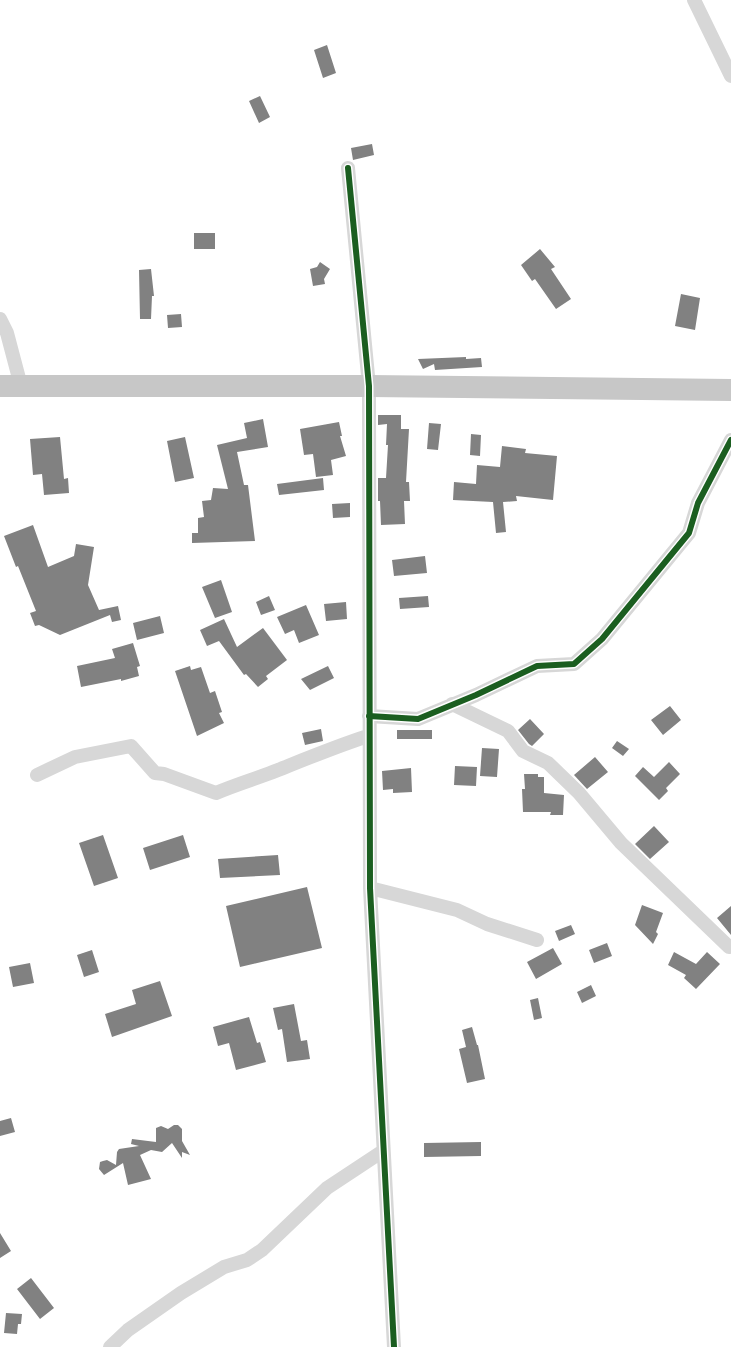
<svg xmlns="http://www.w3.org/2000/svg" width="731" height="1347" font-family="'Source Sans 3',sans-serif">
<rect width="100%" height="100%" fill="#fff"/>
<!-- building -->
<path fill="#818181" d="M327,45L336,73L323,78L314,50Z
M260,96L270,117L259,123L249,101Z
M372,144L374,155L353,160L351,148Z
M194,233H215V249H194Z
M540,249L555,267L551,269L571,299L556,309L535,279L532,281L521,265Z
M320,262L330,269L324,279L325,284L313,286L310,269L317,267Z
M151,269L154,296H152L151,319H140L139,270Z
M681,294L700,298L695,330L675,326Z
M181,314L182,327L168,328L167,315Z
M466,357V359L481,358L482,367L435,370L434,364L423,369L418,359Z
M378,415H401V429H409L406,482H409L410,501H404L405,524L381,525L380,501H378V478H386L388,445H386L387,424L378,425Z
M263,419L268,447L237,452L244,485H248L255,541L192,543V533H198V518L204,517L202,501L211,500L213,488L228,489L217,445L247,438L244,423Z
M339,422L342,436H340L346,456L331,460L333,475L316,477L313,454L304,455L300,429Z
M429,423L441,424L438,450L427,449Z
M471,434L481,435L480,456L470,455Z
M60,437L64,479L68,478L69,493L44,495L42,474L33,475L30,439Z
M185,437L194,478L175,482L167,441Z
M502,446L526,449L525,453L557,456L553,500L516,496L517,501L503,502L506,532L496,533L493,502L453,500L454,482L476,484L477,465L500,467Z
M323,478L324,490L279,495L277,484Z
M350,503V517L333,518L332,504Z
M33,525L48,567L74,556L76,544L94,547L88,585L99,610L118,606L121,620L112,622L110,615L60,635L39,625L35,626L30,613L36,611L18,566L16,567L4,536Z
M425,556L427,573L394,576L392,560Z
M221,580L232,612L215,618L202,587Z
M269,596L275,610L261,615L256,602Z
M428,596L429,607L400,609L399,598Z
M346,602L347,619L326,621L324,604Z
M306,605L319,635L299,643L294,630L285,634L277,617Z
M160,616L164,633L137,640L133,623Z
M224,619L237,647L263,628L287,660L266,676L268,679L258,687L246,674L244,675L219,641L207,646L200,630Z
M133,643L140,666L137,667L139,676L121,681V679L81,687L77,666L115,658L112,649Z
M190,666L191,670L201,667L210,693L215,691L222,712L219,713L224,723L197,736L175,671Z
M328,666L334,678L310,690L301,679Z
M670,706L681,720L663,735L651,720Z
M530,719L544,734L532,746L529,744L518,730Z
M321,729L323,741L305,745L302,733Z
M397,730H432V739H397Z
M617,741L629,749L623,756L612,748Z
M482,748L499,749L497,777L480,776Z
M595,757L608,772L587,789L574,775Z
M669,762L680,774L666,788L668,791L659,800L635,776L643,767L654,777Z
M455,766L477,767L476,786L454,785Z
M411,768L412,792L393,793V789L383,790L382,771Z
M524,774H538V777H544V793L564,795L563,815H550L551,812H523L522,789H525Z
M654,826L669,842L650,859L635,844Z
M103,835L118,878L94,886L79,843Z
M183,835L190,857L150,870L143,848Z
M278,855L280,875L220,878L218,859Z
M307,887L322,948L240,967L226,906Z
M642,905L663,913L656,932L658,934L653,944L635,925Z
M731,906V935L717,918Z
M571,925L575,934L559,941L555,931Z
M607,943L612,956L594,963L589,950Z
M553,948L562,964L536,979L527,962Z
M92,950L99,972L84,977L77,955Z
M674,952L696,964L707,952L720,964L696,989L684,978L686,975L668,965Z
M30,963L34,983L13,987L9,967Z
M160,981L172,1016L112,1037L105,1014L136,1004L132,990Z
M591,985L596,996L582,1003L577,992Z
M538,998L542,1018L534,1020L530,1000Z
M294,1004L301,1041L307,1040L310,1059L287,1062L282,1029L278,1030L273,1008Z
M249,1017L257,1043L260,1042L266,1062L236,1070L229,1043L218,1046L213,1027Z
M472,1027L477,1045H478L485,1079L467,1083L459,1049L466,1047L462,1030Z
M11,1118L15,1132L0,1136V1121Z
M174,1125H178L182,1129V1141L190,1155L182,1152V1158L172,1143L162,1152L151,1150L140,1155L151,1179L128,1185L123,1163L104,1175L99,1169L100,1162L103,1161L107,1160L116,1165L117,1152L119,1149L139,1146L131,1144L132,1139L156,1142V1128L161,1126L168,1129Z
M481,1142V1156L424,1157V1143Z
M0,1233L11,1251L0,1258Z
M31,1278L54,1308L40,1319L17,1289Z
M6,1313L22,1314L21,1324H18L17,1334L4,1333Z"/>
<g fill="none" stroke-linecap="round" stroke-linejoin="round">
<!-- minor -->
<path stroke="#d7d7d7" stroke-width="14" d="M694,0L731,76
M348,168L369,386L370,888L394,1347
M0,319L7,333L21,386
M452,704L508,731L523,751L548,763L579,793L621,843L729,947
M369,716L418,719L476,695L537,666L574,664L602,639L689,533L698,503L731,440
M37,775L75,757L131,746L155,773L164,774L216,793C237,784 258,778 278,770C308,758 337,746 368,736
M370,888L457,910L487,924L537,940
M110,1347L128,1330L181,1293L224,1267L247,1260L262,1250L327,1188L383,1151"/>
<!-- trunk -->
<path stroke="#c7c7c7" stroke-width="22" d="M0,386H369L731,390"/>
<!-- cycleway casing -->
<g stroke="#fff" stroke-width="9">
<path id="cycleway" d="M348,168L369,386L370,888L394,1347
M369,716L418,719L476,695L537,666L574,664L602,639L689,533L698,503L731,440"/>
</g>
<!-- cycleway -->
<use href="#cycleway" stroke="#1b5e20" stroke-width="6"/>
</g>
</svg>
